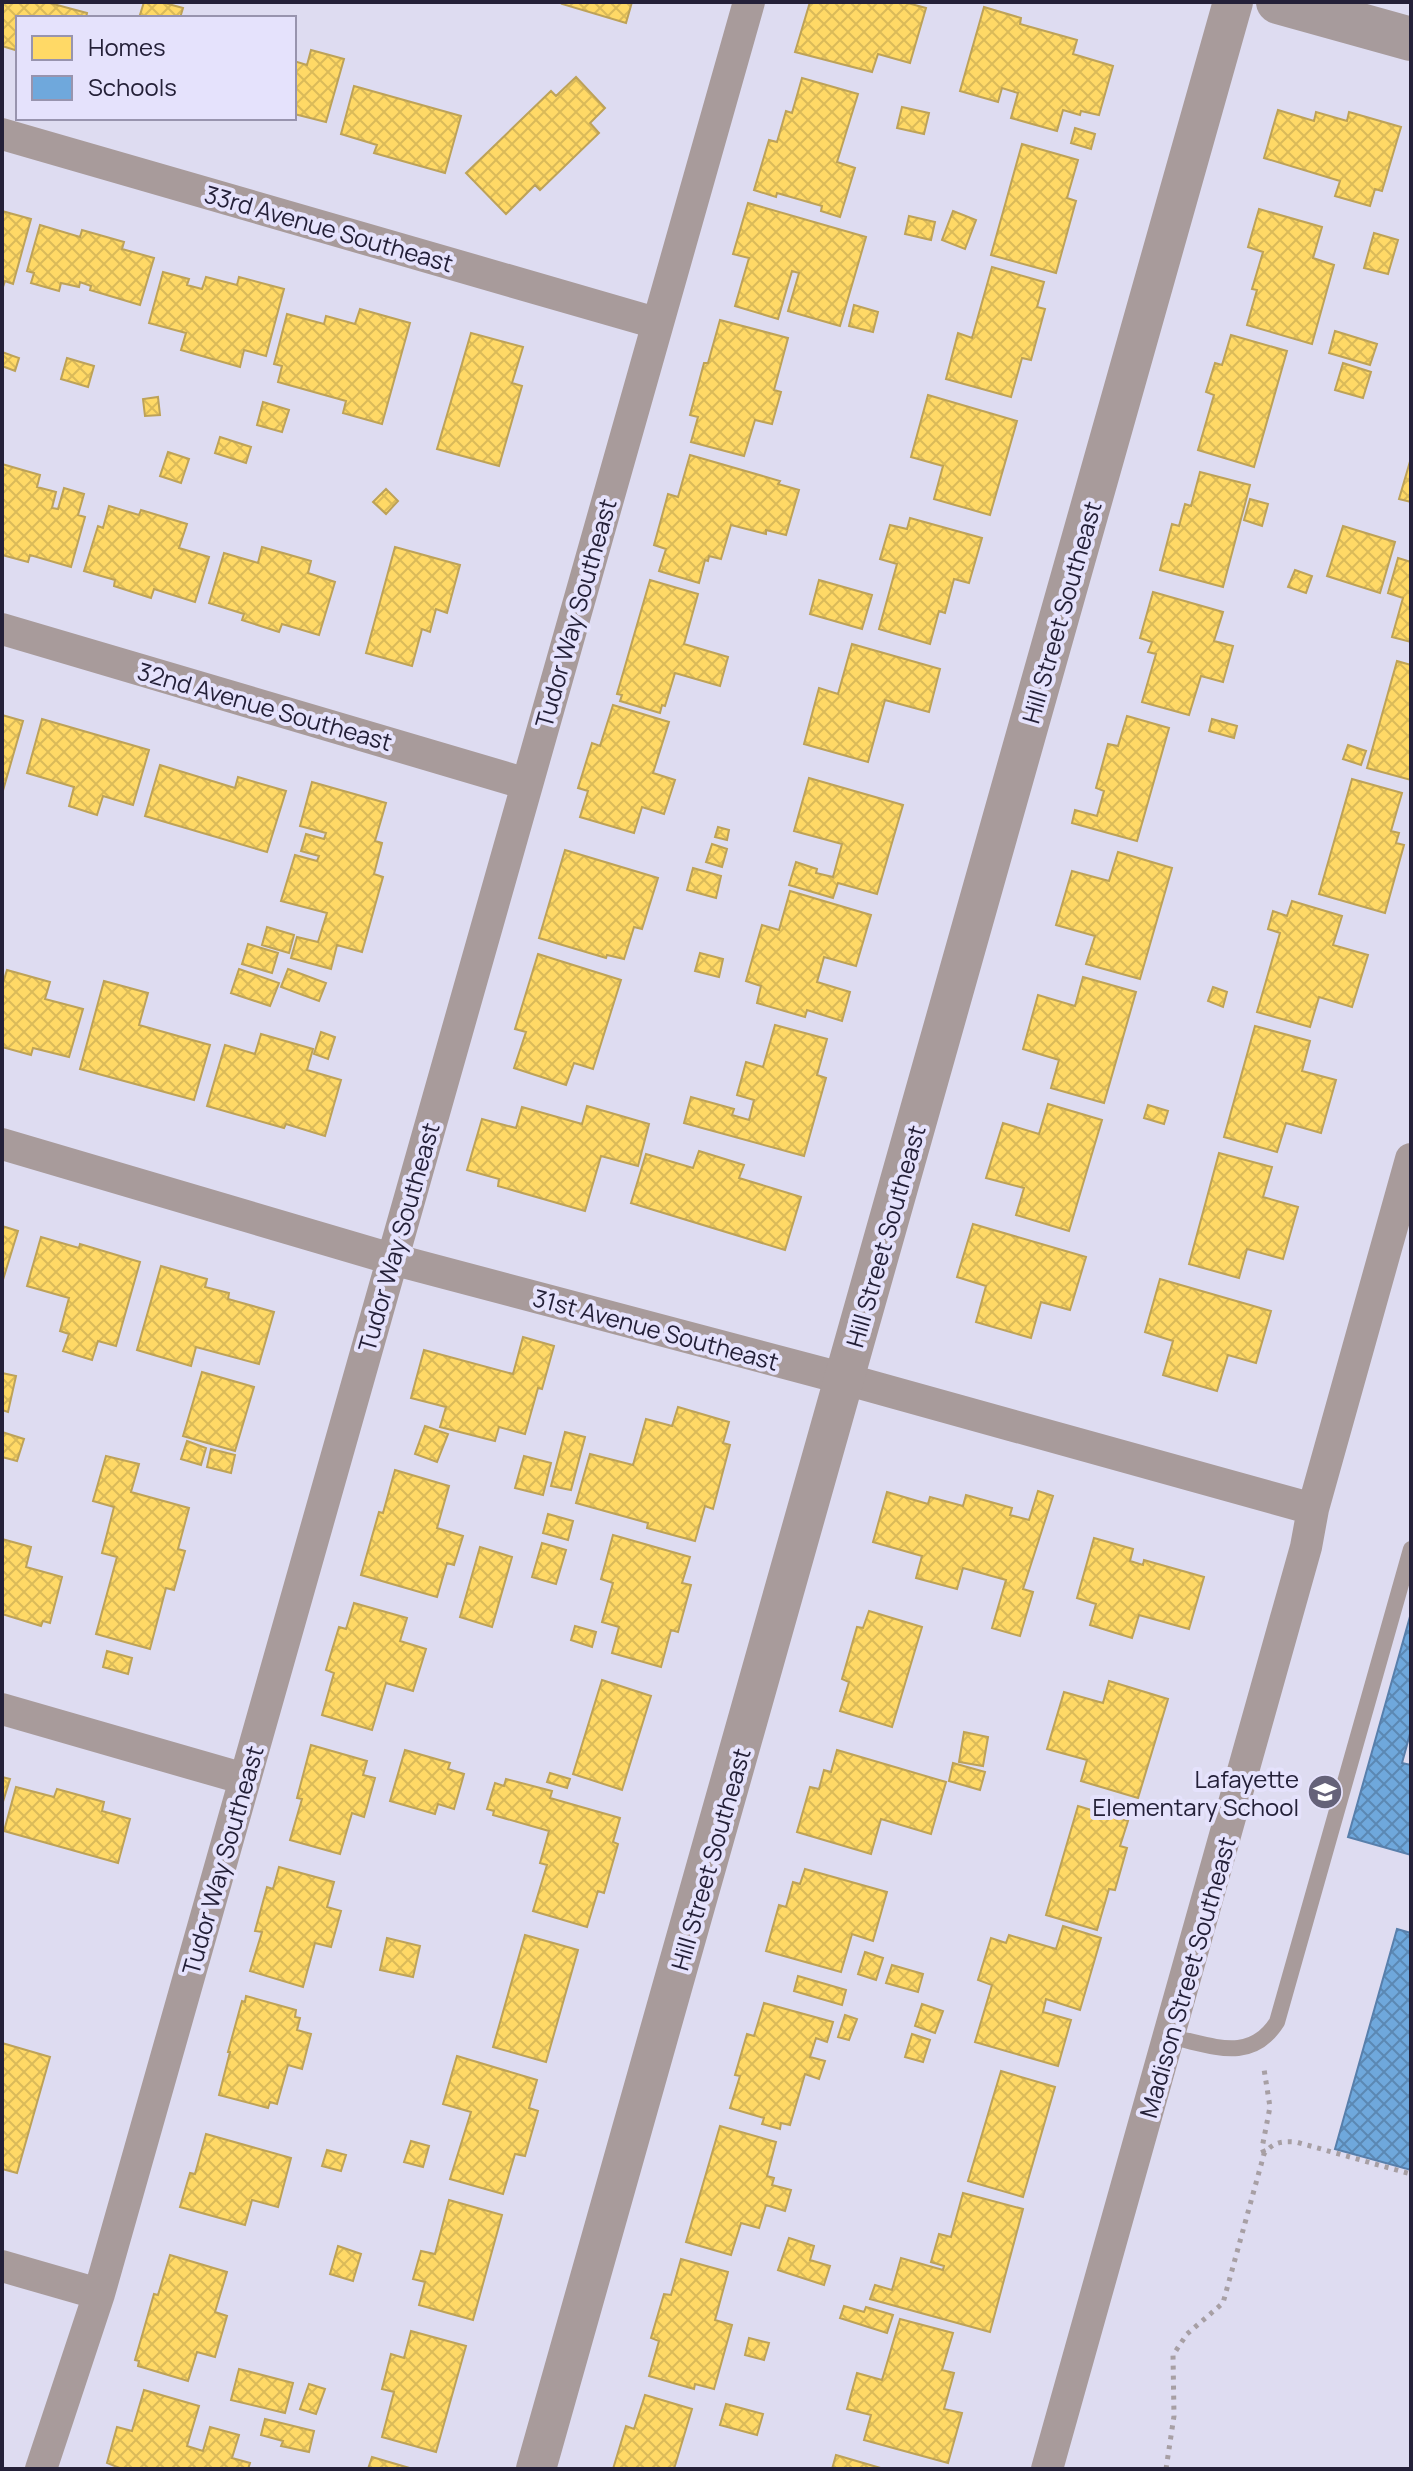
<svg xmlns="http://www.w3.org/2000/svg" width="1413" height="2471" font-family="Manrope,sans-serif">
<defs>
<pattern id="homes-cross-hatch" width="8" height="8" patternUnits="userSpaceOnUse" patternTransform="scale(2)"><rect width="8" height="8" fill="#ffd966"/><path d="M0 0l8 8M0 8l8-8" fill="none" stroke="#daba59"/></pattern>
<pattern id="schools-cross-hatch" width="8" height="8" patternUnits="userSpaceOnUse" patternTransform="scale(2)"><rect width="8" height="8" fill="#6fa8dc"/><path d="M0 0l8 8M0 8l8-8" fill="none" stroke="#5b88b3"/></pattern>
</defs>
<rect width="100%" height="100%" fill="#dedcf1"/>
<!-- homes -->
<path fill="url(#homes-cross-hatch)" stroke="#bda258" stroke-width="2" d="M2,2H46L87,13L86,18H18V51L2,46Z
M144,2H161L183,8L180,18H139Z
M563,2H632L626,23L562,4Z
M810,2H904L926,8L910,63L878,54L872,72L795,52Z
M984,7L1021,18L1020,24L1077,40L1073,54L1113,66L1099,115L1081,111L1080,115L1063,110L1057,131L1011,118L1018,93L1002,88L998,102L960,91Z
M311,50L344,59L326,122L294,114V61L307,65Z
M576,77L605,108L590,123L599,133L540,190L535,185L506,214L466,173L551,91L556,96Z
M802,78L858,94L837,162L855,168L840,217L821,211L822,206L777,193L776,197L754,190L769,140L777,142L786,111L792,113Z
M354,86L461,116L445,173L374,153L377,145L341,134Z
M902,107L929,113L924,134L897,128Z
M1278,110L1314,121L1316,112L1347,121L1349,112L1401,127L1382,191L1375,189L1370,206L1335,196L1340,181L1264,158Z
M1075,128L1095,134L1091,149L1071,143Z
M1022,144L1078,160L1067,198L1076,201L1056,273L991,255Z
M748,203L866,237L840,326L788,311L799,273L792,271L778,319L735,306L749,258L733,254Z
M1259,209L1322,227L1313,258L1334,265L1312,344L1247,325L1257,290L1252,289L1263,252L1248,247Z
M2,211L31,219L13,284L5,281L2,290Z
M953,211L976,220L965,249L942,240Z
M909,216L935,222L931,240L905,234Z
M40,225L80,237L82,230L124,242L122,249L154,258L140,305L90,290L91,286L80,282L79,287L61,283L59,291L31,283L34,273L27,271Z
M1374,233L1398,240L1388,274L1364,268Z
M992,267L1044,282L1037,307L1045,309L1031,360L1022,358L1011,397L946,379L958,333L972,338Z
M163,272L189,279L187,285L202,289L206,277L237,285L239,277L284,289L266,356L244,350L240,367L181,350L186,333L149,323Z
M854,305L878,312L873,332L849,326Z
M360,309L410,323L382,424L343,413L346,401L278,382L282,366L274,364L287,314L324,324L326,316L355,324Z
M720,320L788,338L774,390L781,392L772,424L755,420L744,456L691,442L698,417L690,415L704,363H708Z
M1335,331L1377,344L1370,365L1329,353Z
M471,333L523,347L512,383L522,386L499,466L437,449Z
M1231,335L1287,351L1254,467L1198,450L1214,395L1206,392L1215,363L1222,365Z
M2,352L19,358L15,371L2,366Z
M67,358L94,366L88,387L61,379Z
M1343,363L1371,372L1363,398L1335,390Z
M928,395L1017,421L990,515L934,499L943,466L911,457Z
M158,397L160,415L145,416L143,399Z
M263,402L289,410L282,432L257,425Z
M220,437L251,447L246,463L215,453Z
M168,452L189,459L181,483L160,476Z
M690,455L780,481L778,484L799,490L786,535L766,530V534L731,525L721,559L709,556L708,561L705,560L699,583L659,571L666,549L654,545L668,494L678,497Z
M1411,458V502L1399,499Z
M2,464L40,475L37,487L56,492L52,508L58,509L64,488L84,494L78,515L85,517L71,567L30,555L28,562L2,555Z
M1200,472L1250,485L1223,587L1160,570L1172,524L1179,526L1185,504L1191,506Z
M386,489L398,501L386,514L373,502Z
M1250,499L1268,504L1262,526L1244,520Z
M109,506L139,515L141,510L187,524L179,548L209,557L195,602L154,589L151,598L114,586L115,580L84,571L98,526L103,528Z
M910,518L982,538L969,583L954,579L945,613L939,611L930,644L879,629L897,564L880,559L890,525L907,529Z
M1343,526L1395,542L1380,593L1327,576Z
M262,547L311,561L308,573L335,582L319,635L282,624L279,632L242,620L244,614L209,603L224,553L258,563Z
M395,547L460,565L447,613L436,609L430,632L422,629L412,666L366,653Z
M1398,558L1411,562V642L1392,637L1403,598L1388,593Z
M1295,570L1312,576L1306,593L1288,587Z
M650,580L698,594L684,644L728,657L720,686L675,673L665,706L662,705L660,713L620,701L622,695L617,694Z
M819,580L872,595L862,629L810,614Z
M1153,592L1223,612L1214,641L1233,646L1223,682L1201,676L1189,715L1142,702L1156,654L1148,652L1152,642L1140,638Z
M852,644L940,669L929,712L885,700L868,762L804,744L819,688L838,694Z
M1397,661L1411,665V780L1367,768Z
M613,705L669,722L653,773L675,780L664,814L642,807L634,833L580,817L588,791L578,788L592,743L600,746Z
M2,715L23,721L2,794Z
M1127,716L1169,728L1137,841L1072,823L1075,810L1097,816L1104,791L1096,788L1108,744L1118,746Z
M42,719L149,750L133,805L103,796L97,815L69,806L74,787L27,773Z
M1212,719L1237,726L1234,738L1209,731Z
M1348,745L1366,751L1361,765L1343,759Z
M160,765L235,788L238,777L286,791L267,852L145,816Z
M809,778L903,805L877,894L838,883L833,898L789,885L796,862L817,869L816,873L833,877L842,844L794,831Z
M1352,779L1402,793L1391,831L1399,833L1396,843L1404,845L1385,913L1319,894Z
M312,782L386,803L375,841L382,843L374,874L383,877L362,952L337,945L331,969L291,958L297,937L318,942L327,913L281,901L295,855L317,861L319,856L301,851L306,834L324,839L326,833L300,826Z
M718,827L729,830L727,840L715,837Z
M712,844L727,849L722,867L706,862Z
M565,850L658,878L642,929L634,927L624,959L607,955L606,958L539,938Z
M1118,852L1172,868L1140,979L1086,964L1095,936L1056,925L1072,871L1109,881Z
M693,868L721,876L716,898L687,890Z
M790,891L871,915L856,966L824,957L817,982L850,992L842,1021L807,1010L805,1017L757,1003L761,986L746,981L762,925L779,930Z
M1292,901L1342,916L1333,945L1368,955L1352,1007L1319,997L1310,1027L1257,1012L1280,933L1268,929L1273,911L1287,916Z
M267,927L294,935L289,953L262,945Z
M248,944L278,953L272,973L242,964Z
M700,953L723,959L719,977L695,971Z
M538,954L621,980L593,1069L574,1063L566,1085L514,1068L526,1032L515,1029Z
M239,969L279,983L270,1006L231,993Z
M288,969L326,983L319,1001L281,987Z
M7,970L50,982L45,999L83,1009L69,1057L33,1048L31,1055L2,1047V986Z
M1083,977L1136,992L1104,1103L1051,1088L1059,1060L1023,1049L1038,995L1075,1006Z
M104,981L148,993L139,1025L210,1045L194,1100L80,1069Z
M1213,987L1227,992L1223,1007L1208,1001Z
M775,1025L827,1039L817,1075L826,1078L804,1156L684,1123L691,1097L734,1109L732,1115L749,1120L754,1100L737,1095L746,1062L763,1067Z
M1255,1026L1310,1041L1302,1071L1336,1080L1321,1133L1286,1123L1277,1152L1224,1137Z
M321,1032L335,1037L328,1059L314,1054Z
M261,1034L313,1049L307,1070L341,1080L325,1136L286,1124L284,1128L207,1106L225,1045L255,1054Z
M1048,1104L1102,1120L1069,1231L1016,1215L1024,1188L986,1178L1003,1123L1039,1134Z
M1148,1105L1168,1111L1164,1124L1144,1118Z
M587,1106L649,1124L638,1166L601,1156L585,1211L498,1186L499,1179L467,1170L482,1119L516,1128L522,1107L582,1124Z
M699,1151L744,1165L739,1178L801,1197L785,1250L631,1203L646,1154L693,1168Z
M1219,1153L1272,1167L1263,1197L1298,1207L1283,1259L1247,1249L1239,1278L1189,1264Z
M973,1224L1086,1257L1070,1310L1041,1302L1031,1338L976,1322L986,1286L957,1277Z
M2,1226L18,1231L2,1283Z
M41,1237L79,1248L80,1244L140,1262L116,1346L98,1341L92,1360L63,1351L69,1334L60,1331L69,1298L27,1286Z
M161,1266L207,1279L205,1287L229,1293L228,1299L274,1312L259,1364L196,1347L191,1366L137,1350Z
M1160,1279L1271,1311L1256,1363L1228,1355L1217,1391L1163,1375L1173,1341L1145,1332Z
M523,1337L554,1346L542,1389L538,1388L525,1434L499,1427L495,1441L440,1427L446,1407L411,1398L424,1350L513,1374Z
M202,1372L254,1387L235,1451L183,1436Z
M2,1373L16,1376L8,1412L2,1410Z
M678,1407L729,1422L723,1443L730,1445L713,1509L705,1506L695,1541L647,1528L648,1523L576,1503L590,1454L633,1465L646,1419L672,1426Z
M425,1426L448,1434L437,1462L415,1454Z
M2,1432L24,1439L17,1461L2,1457Z
M565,1432L585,1437L571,1490L551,1486Z
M187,1441L206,1448L201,1465L181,1459Z
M211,1449L235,1455L231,1473L207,1467Z
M106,1456L139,1464L131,1492L189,1508L178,1549L185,1551L174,1590L166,1588L150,1649L96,1634L117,1557L102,1553L114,1507L93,1501Z
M524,1456L551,1463L543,1495L515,1488Z
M395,1470L449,1486L437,1528L463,1536L454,1565L447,1563L437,1597L361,1575L379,1512L383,1513Z
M1038,1491L1053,1496L1023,1589L1033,1592L1020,1636L992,1628L1006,1580L963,1568L957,1589L916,1578L922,1556L873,1542L887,1492L928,1504L930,1497L963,1506L966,1495L1012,1508L1010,1515L1029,1520Z
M548,1514L573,1521L568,1540L543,1533Z
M613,1535L690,1557L682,1583L691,1585L678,1632L671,1630L661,1667L612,1653L619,1627L602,1622L613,1583L601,1579Z
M1094,1538L1133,1549L1130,1561L1143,1565L1144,1560L1204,1577L1189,1629L1139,1615L1132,1638L1090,1625L1096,1604L1077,1598Z
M2,1539L31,1547L26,1567L62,1577L50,1623L43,1621L41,1626L2,1614Z
M542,1543L566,1550L556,1584L532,1577Z
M480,1547L512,1557L492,1627L460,1617Z
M354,1603L407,1618L400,1641L426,1649L413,1691L386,1683L372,1730L322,1715L334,1673L326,1670L339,1627L346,1629Z
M869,1611L922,1627L892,1727L840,1711L849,1682L842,1679L857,1627L863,1628Z
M575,1626L596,1632L592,1647L571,1640Z
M107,1651L132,1658L128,1674L103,1667Z
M602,1680L651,1696L622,1790L573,1774Z
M1109,1681L1168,1699L1138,1798L1081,1781L1087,1760L1047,1749L1064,1692L1103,1703Z
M964,1732L988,1737L983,1766L959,1762Z
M311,1745L367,1761L363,1775L375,1778L364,1817L352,1813L340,1854L290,1840L302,1799L297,1798Z
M405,1750L450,1763L448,1769L464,1774L454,1809L438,1804L435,1814L390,1801Z
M837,1750L946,1782L931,1834L881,1819L871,1854L797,1832L810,1787L819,1789L824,1770L831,1772Z
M953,1763L985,1772L980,1790L949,1781Z
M550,1773L570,1779L567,1788L547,1782Z
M2,1777L10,1779L2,1805Z
M506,1779L552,1791L550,1798L620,1818L613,1842L618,1844L604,1893L598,1891L587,1927L533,1911L547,1865L540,1863L549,1831L493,1815L494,1811L487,1809L495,1783L504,1786Z
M16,1787L54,1797L57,1789L104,1802L102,1811L130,1819L118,1863L4,1831Z
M1078,1806L1128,1821L1120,1846L1127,1848L1115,1890L1109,1889L1097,1930L1046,1915Z
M279,1867L334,1882L327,1907L341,1911L331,1947L315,1943L303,1987L250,1971L262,1932L255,1931L267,1887L273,1889Z
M805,1869L887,1892L873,1941L852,1934L841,1972L766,1951L779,1905L786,1907L793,1882L800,1884Z
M1063,1926L1101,1938L1080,2010L1046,1999L1043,2012L1071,2020L1058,2066L975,2042L992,1985L978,1980L991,1938L1006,1943L1009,1935L1056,1949Z
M525,1935L578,1950L546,2062L493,2047Z
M387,1938L420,1946L413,1977L380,1970Z
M865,1952L883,1958L876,1980L858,1974Z
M892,1965L923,1974L918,1992L886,1983Z
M798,1976L846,1990L842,2005L794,1991Z
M246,1996L296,2010L295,2017L300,2018L297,2030L311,2034L302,2069L288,2065L277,2104L270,2102L268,2108L219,2095L230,2052H228L242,2001L245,2002Z
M764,2003L833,2022L827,2042L816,2038L810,2057L825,2061L819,2079L805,2074L790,2125L781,2123L780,2129L762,2124L764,2118L730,2108L740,2076L735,2075L747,2034L754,2036Z
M922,2004L943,2011L935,2033L915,2026Z
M845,2015L857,2019L849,2040L838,2037Z
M912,2034L930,2040L923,2062L905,2057Z
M2,2043L50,2057L17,2173L2,2169Z
M457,2056L537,2080L529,2108L538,2111L525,2156L515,2154L503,2194L450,2179L471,2112L443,2104Z
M1001,2071L1055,2087L1023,2197L968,2181Z
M720,2126L776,2142L767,2176L774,2178L772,2185L791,2190L785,2211L766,2205L759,2228L741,2223L731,2255L686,2242Z
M206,2134L291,2158L278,2207L252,2200L245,2225L180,2207L190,2173L195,2174Z
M411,2141L429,2146L423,2167L404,2162Z
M327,2150L346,2155L341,2171L322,2166Z
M963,2193L1023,2209L990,2332L870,2299L875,2285L892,2290L901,2258L943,2270L944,2266L931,2262L939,2234L951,2237Z
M449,2200L502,2215L473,2320L419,2305L425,2282L413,2279L421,2251L435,2254Z
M789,2238L814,2246L810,2260L830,2266L824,2285L778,2270Z
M338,2246L361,2254L353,2281L330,2274Z
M170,2255L227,2272L215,2312L227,2316L215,2357L197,2352L188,2381L138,2366L139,2361L135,2360L154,2294L158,2295Z
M681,2259L728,2272L715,2320L732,2325L714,2389L695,2384L694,2389L649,2376L659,2341L651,2338L664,2294L671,2295Z
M844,2306L864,2312L866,2307L893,2315L887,2333L840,2318Z
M900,2319L953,2333L942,2370L954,2373L944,2409L962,2413L948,2463L864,2440L871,2415L847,2409L857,2373L882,2380Z
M411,2331L466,2346L436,2452L382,2437L394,2392L382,2389L391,2354L404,2358Z
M749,2338L769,2343L764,2360L745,2355Z
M239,2369L293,2383L285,2413L231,2400Z
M309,2384L325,2389L316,2414L300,2409Z
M144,2390L199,2406L187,2446L203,2451L210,2427L239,2435L232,2458L250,2463L248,2469H122L107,2463L117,2427L132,2431Z
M645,2395L692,2409L674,2469H613L626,2426L634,2429Z
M726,2404L763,2414L757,2435L720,2425Z
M265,2419L314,2431L309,2452L281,2446L283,2441L261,2435Z
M836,2455L884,2469H832Z
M372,2457L413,2469H368Z"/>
<!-- schools -->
<path fill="url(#schools-cross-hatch)" stroke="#587fab" stroke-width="2" d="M1411,1613V1730L1402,1763L1411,1765V1855L1348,1837Z
M1397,1929L1411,1933V2170L1335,2149Z"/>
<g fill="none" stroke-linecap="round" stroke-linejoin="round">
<!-- path -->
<path stroke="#a79fa4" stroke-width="5" stroke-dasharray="4 6" stroke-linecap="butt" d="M1264,2153L1262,2148L1270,2107L1264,2069
M1166,2469L1174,2416L1173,2355L1187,2334L1223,2303L1264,2154C1273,2142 1281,2141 1296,2142L1411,2174"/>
<!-- service -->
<path stroke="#a89b9b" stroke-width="16" d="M1171,2037C1212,2045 1250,2064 1277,2022L1411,1549"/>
<!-- minor -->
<path stroke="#a89b9b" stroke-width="32" d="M2,134L656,323
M2,629L527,784
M2,1144L392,1259L845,1379L1313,1509
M2,1709L245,1779
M2,2266L99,2294
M41,2469L99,2294L749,2
M1047,2469L1306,1547L1313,1509L1411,1159"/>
<!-- tertiary -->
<path stroke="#a89b9b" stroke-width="40" d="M536,2469L1233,2"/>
<!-- secondary -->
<path stroke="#a79b9c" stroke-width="44" d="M1278,2L1411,39"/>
</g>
<!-- icons -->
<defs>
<g id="school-disc" transform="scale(1.8)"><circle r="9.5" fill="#656279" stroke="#e5e2fc"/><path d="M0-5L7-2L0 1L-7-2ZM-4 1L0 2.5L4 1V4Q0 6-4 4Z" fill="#fff"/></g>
</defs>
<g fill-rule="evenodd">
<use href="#school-disc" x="1325" y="1792"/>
</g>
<g text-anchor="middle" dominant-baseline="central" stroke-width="8" stroke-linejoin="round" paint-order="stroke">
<!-- street labels -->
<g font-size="24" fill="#242038" stroke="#e5e2fc">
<text transform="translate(329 228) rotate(16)">33rd Avenue Southeast</text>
<text transform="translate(1061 612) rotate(-74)">Hill Street Southeast</text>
<text transform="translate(575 613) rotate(-74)">Tudor Way Southeast</text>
<text transform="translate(265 706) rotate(16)">32nd Avenue Southeast</text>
<text transform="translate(885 1236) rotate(-74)">Hill Street Southeast</text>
<text transform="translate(398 1237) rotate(-74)">Tudor Way Southeast</text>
<text transform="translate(656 1329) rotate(15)">31st Avenue Southeast</text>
<text transform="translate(710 1859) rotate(-74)">Hill Street Southeast</text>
<text transform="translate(222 1860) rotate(-74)">Tudor Way Southeast</text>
<text transform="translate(1187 1977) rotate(-74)">Madison Street Southeast</text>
</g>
<!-- poi labels -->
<g font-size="24" fill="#242038" stroke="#e5e2fc" text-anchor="end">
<text x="1299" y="1778">Lafayette<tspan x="1299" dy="28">Elementary School</tspan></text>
</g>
</g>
<!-- border -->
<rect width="1413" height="2471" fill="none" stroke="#242038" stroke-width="8"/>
<!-- legend -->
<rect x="16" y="16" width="280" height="104" fill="#e5e2fc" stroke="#9894ae" stroke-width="2"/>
<rect x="32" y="36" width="40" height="24" fill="#ffd966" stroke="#9894ae" stroke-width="2"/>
<text x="88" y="56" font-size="24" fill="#242038">Homes</text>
<rect x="32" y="76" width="40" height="24" fill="#6fa8dc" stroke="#9894ae" stroke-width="2"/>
<text x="88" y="96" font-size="24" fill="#242038">Schools</text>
</svg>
